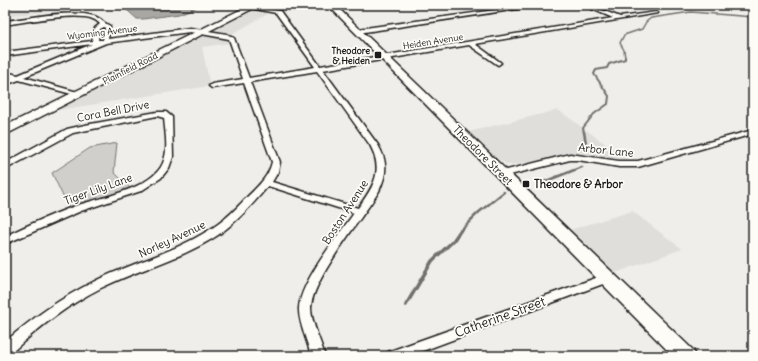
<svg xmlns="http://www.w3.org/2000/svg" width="758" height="361" font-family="Delius,sans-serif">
<rect width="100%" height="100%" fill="#f0eeea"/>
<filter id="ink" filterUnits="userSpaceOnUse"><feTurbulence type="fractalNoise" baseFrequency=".025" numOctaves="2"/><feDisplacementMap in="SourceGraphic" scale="8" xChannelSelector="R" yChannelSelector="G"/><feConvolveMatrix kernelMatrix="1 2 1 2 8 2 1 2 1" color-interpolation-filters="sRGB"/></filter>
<g filter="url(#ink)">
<!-- built -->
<path fill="#e0deda" d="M5,5H110L5,16Z
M260,5H325L304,8L305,10L268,14L230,35V43L202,47L210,86L46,112Z
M340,5H393L346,11Z
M558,110L628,160L579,153L564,154L523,164L508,165L496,158L468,132Z
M632,211L682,249L615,273L570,230Z"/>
<!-- green -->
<path fill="#d0cfcc" stroke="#767674" d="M117,143L114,172L130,188L69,209L52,173L90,148Z"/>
<!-- water -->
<path fill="#a8a7a3" stroke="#706f6d" d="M174,5H202L179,14L143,19H137L127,10Z"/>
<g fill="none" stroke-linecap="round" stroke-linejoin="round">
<!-- stream-far3 -->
<path stroke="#706f6d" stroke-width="1.5" d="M54,8L72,9L147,5
M625,58L624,50L620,43L624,35L642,29L646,22L651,18L691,12L753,17"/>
<!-- stream-far2 -->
<path stroke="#706f6d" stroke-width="2" d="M584,133L583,128L594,114L608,104L609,96L594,74L596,70L607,68L609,64L625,59V57"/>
<!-- stream-far1 -->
<path stroke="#706f6d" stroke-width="2.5" d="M584,132L587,149
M541,183L582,167
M459,232L478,213L504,192"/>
<!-- stream -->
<path stroke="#706f6d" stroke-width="3.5" d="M406,305L432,261L453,241L460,231"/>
<!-- street casing -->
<g stroke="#1c1c1c" stroke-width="3">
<path id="street" d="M532,5H544L358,33L355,31L358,29Z
M583,5H589L620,17L656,12L658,13L475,44L500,62L501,63L498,65L469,45L323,70L378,145C388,162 387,174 379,191C362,219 312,279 311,308C311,322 321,342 325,356H311C308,342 298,322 299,308C300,282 338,236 354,213L268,186C253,204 237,222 218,235C182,259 139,269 101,288C67,305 37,329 10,354L5,356V342C32,318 61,298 93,282C131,263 173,253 209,230C223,222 235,210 246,198C257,187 268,178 272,162L244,83L212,88L209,86L212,84L243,79L229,39L190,32L106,43L24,77L81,93V95L79,96L19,80L5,85V81L12,78L5,76V72L18,75L92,44L5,56V52L92,41L95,28L100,24C98,22 96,20 93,19C76,12 25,22 5,25V21C30,18 71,9 94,16C100,18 104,23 110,26L108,39L190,28L227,34L234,38L249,78L315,67L276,13L250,8V6H252L280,11L320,66L613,18ZM104,27L105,28L103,40H98L100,29ZM317,71L370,145C384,171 374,186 358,208L272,182L278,172L280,162L250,82Z
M157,112H166L172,117L173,157L169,168L161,178L141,191L81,211L5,244V236C28,225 51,215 75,206C99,198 152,189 163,163C169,149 165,132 164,118L157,116L73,133L8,168L5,169V163L67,129L85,125Z
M753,130V134L638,167H619L578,160H570L502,177L498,174L499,172L570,154L619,161H638Z
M607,274L611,275L613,278L611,281L409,356H386L388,352L393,350Z"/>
</g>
<!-- secondary casing -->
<g stroke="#1c1c1c" stroke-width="3">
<path id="secondary" d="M328,5H335L693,350L696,356H673Z"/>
</g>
<!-- primary casing -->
<g stroke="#1c1c1c" stroke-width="3">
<path id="primary" d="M250,5H260L5,135V126Z"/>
</g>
<!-- street -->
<use href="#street" fill="#fdfcf7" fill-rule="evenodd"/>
<!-- secondary -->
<use href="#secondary" fill="#fdfcf7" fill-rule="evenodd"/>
<!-- primary -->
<use href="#primary" fill="#fdfcf7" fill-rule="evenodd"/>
</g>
</g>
<!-- markers -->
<g fill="#1c1c1c" stroke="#fdfcf7" stroke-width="1.5">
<rect x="374" y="51" width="8" height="8" rx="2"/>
<rect x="522" y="180" width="8" height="8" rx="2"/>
</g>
<g text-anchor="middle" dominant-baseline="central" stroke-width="3.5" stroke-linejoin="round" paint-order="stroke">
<!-- far-street labels -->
<g font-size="9" fill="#1c1c1c" stroke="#fdfcf7">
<text transform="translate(102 32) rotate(-7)">Wyoming Avenue</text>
<text transform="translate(433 41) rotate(-9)">Heiden Avenue</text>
<text transform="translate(130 68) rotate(-27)">Plainfield Road</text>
</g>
<!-- far-poi labels -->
<g font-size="9" font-weight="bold" fill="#1c1c1c" stroke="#fdfcf7" text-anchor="end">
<text x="370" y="50">Theodore<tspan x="370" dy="10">&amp; Heiden</tspan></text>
</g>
<!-- street labels -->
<g font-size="11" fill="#1c1c1c" stroke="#fdfcf7">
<text transform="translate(113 111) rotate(-11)">Cora Bell Drive</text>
<text transform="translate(606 150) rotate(6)">Arbor Lane</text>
<text transform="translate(483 155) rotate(45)">Theodore Street</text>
<text transform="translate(98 189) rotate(-20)">Tiger Lily Lane</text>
<text transform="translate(345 212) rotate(-57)">Boston Avenue</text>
<text transform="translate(172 239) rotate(-25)">Norley Avenue</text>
</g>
<!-- poi labels -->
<g font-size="11" font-weight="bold" fill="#1c1c1c" stroke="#fdfcf7" text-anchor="start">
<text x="534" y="184">Theodore &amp; Arbor</text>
</g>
<!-- near-street labels -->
<g font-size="13" fill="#1c1c1c" stroke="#fdfcf7">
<text transform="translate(500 317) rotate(-20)">Catherine Street</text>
</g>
</g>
<!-- margin -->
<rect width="758" height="361" fill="none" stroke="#fdfcf7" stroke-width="20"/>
<rect x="10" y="10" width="738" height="341" fill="none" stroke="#1c1c1c" stroke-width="1.5" filter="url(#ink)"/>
</svg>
